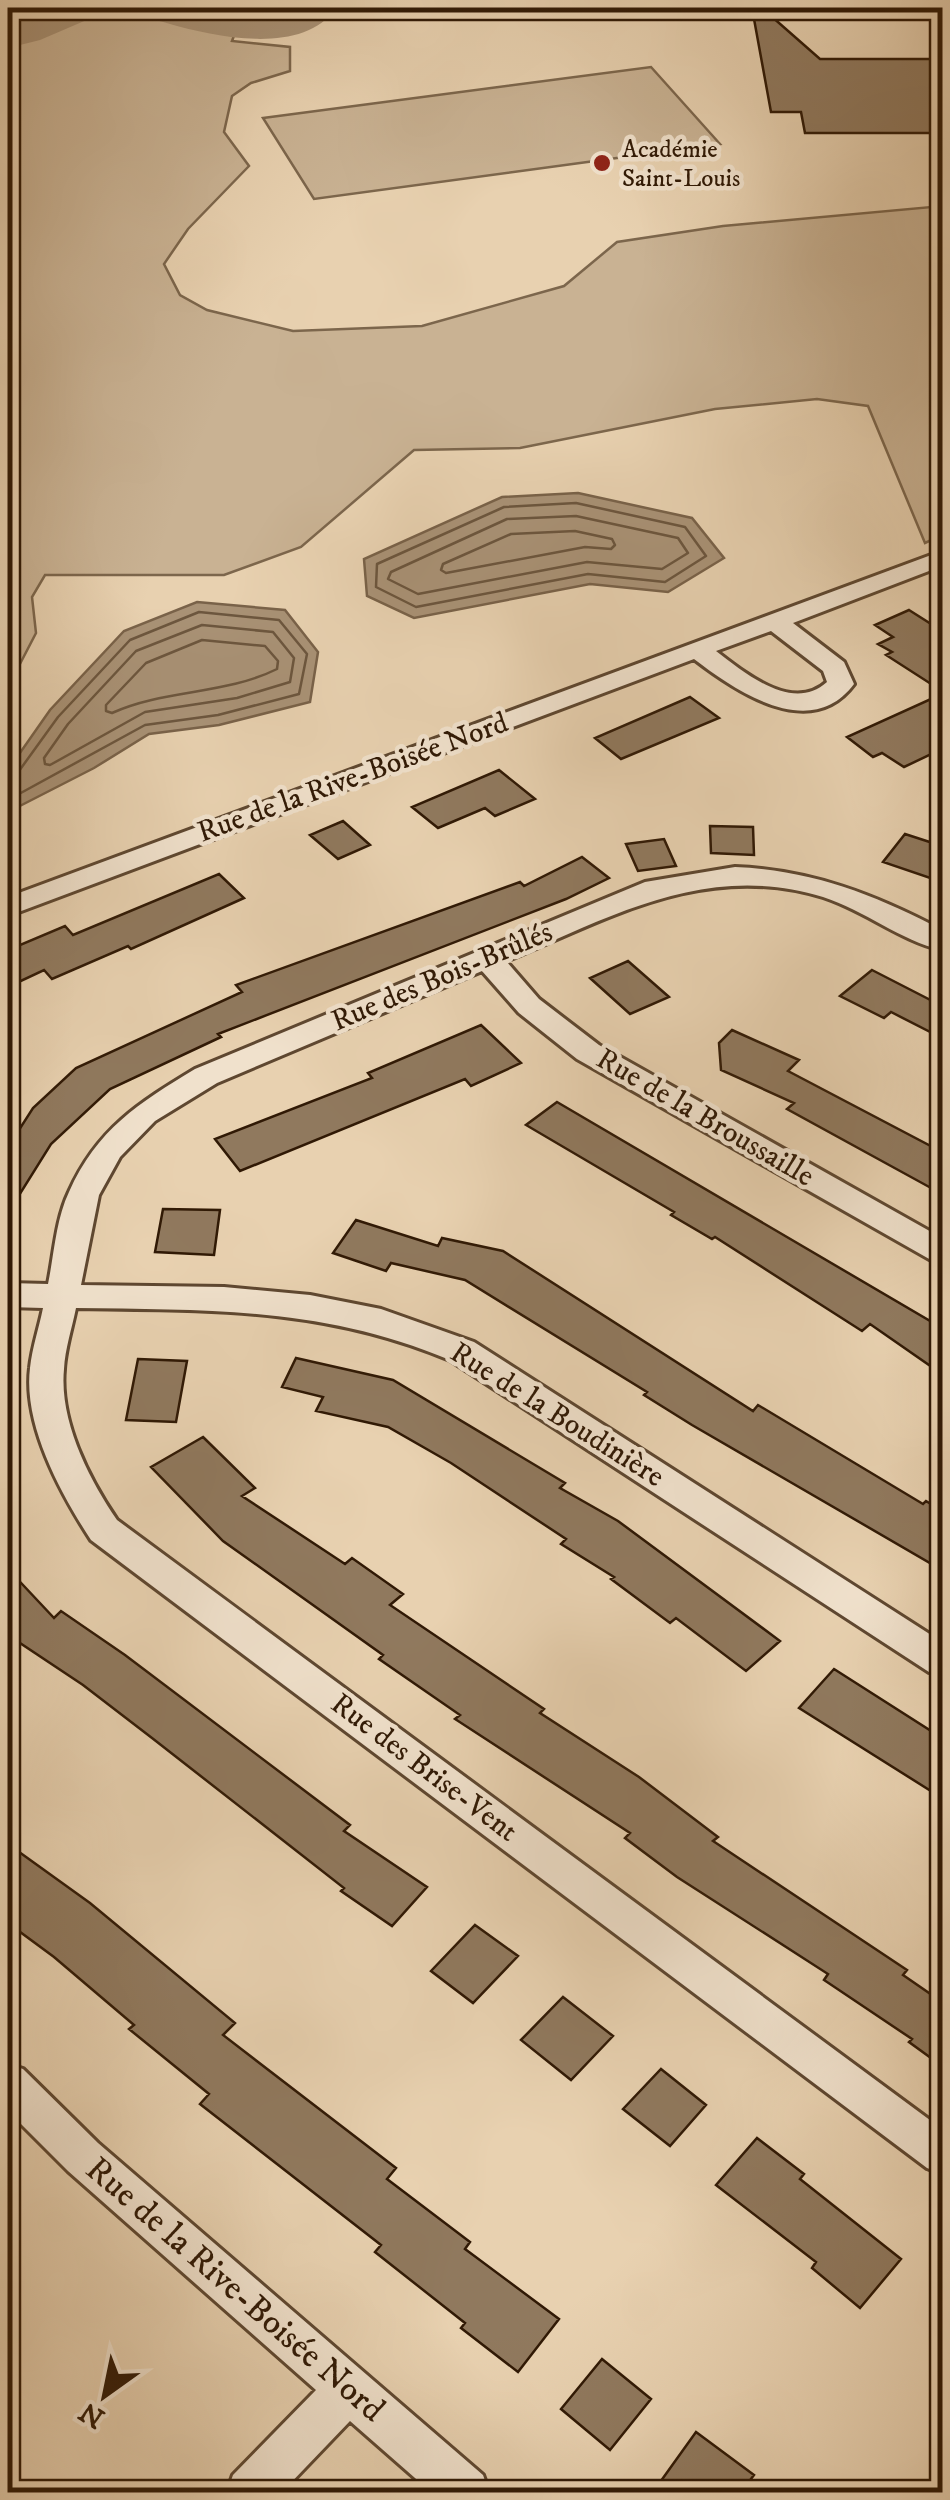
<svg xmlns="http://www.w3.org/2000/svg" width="950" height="2500" font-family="'IM FELL DW Pica',serif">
<rect width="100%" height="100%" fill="#e8d1b0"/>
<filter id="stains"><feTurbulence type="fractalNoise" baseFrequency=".002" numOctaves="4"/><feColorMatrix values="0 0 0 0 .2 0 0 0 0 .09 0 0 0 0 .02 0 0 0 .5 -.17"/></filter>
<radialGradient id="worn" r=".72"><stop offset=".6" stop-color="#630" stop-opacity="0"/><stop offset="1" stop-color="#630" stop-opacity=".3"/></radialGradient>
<!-- green -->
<path fill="#c9b293" stroke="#7c664c" stroke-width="2.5" d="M8,8H298L238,25L232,41L290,47V71L251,83L232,96L224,132L249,166L188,229L164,264L180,295L207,310L293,331L422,326L564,286L617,242L723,226L942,206V535L925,543L868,406L817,399L715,409L520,448L414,450L301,547L224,575H45L32,597L36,633L8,687Z
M651,67L720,144L314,199L263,118Z"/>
<!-- water -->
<path fill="#a99276" stroke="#796249" stroke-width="2.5" d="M578,493L692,518L724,558L668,592L590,584L414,618L367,596L364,559L502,497Z
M197,602L285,610L318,652L310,702L219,725L149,734L94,768L8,812V770L50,710L124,631Z"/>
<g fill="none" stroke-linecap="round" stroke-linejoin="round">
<!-- shore -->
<path stroke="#6c563e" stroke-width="2.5" d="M576,503L685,527L706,556L665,582L588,574L416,607L376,587L377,564L504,507Z
M576,516L678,538L688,553L662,569L587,562L418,594L388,579L391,572L507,519Z
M575,531L612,539L615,545L611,549L585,547L446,573L441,570L443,564L511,534Z
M202,625L273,632L294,658L290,682L237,698L145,712L50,765L45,764L44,758L68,724L136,651Z
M202,640L265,646L278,661L277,669C225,695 165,689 112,713L106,711V705L146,663Z
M8,774L19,771L58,717L130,640L199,612L279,620L307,654L299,694L218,715L145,725L8,800"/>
<!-- river -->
<path fill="#a99276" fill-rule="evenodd" d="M53,8H101L96,16L40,40L8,48V26Z
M135,8H192L256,18L292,8H336C303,56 216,37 170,24C157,20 143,19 135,8Z"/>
</g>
<!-- building -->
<path fill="#90795e" stroke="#301905" stroke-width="2.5" d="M752,8H762L820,59H942V133H805L801,112H771Z
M909,610L942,631V691L886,655L892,652L878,644L893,637L875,625Z
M942,694V749L904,767L882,753L873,757L847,737Z
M690,697L719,718L621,759L595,738Z
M499,770L535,799L495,816L485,808L438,828L412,807Z
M343,821L370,845L338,859L310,835Z
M710,826L753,827L754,855L711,853Z
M905,834L942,846V882L883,862Z
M664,839L676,866L638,871L626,844Z
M582,857L609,878L566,899L218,1034L221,1037L110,1089L51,1144L8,1213V1147L33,1108L76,1068L242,992L236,985L520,882L524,886Z
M219,874L244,898L131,949L128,946L52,979L44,970L8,987V950L65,926L73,935Z
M628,961L669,997L630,1014L590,978Z
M872,970L942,1006V1038L891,1012L884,1018L840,996Z
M481,1025L521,1063L471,1086L465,1079L240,1171L215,1139L372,1078L368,1073Z
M732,1030L799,1060L788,1071L942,1152V1194L787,1109L794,1103L721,1070L719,1043Z
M557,1102L942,1328V1374L870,1324L862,1331L715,1237L712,1239L671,1215L674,1212L526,1125Z
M163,1209L220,1210L214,1255L155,1252Z
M356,1220L438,1246L442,1238L503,1251L753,1411L758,1405L923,1504L926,1501L942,1511V1570L692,1425L644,1395L647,1392L465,1280L391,1263L386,1271L333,1253Z
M296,1358L393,1380L565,1483L560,1488L618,1521L780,1641L746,1671L676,1618L670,1623L611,1579L614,1577L561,1544L566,1539L451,1463L388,1427L316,1411L323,1397L282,1387Z
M138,1359L187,1361L176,1422L126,1420Z
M203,1437L255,1488L242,1496L345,1564L352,1558L403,1594L390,1605L544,1709L540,1713L639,1777L718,1837L713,1841L907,1970L903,1975L942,2002V2066L909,2042L912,2039L824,1980L828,1974L677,1877L625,1838L630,1833L455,1719L460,1715L379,1659L383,1655L223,1541L151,1467Z
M8,1569L54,1618L61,1611L125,1655L350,1825L344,1831L427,1887L392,1926L341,1891L344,1888L152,1738L83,1685L8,1635Z
M834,1669L942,1738V1798L799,1708Z
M8,1844L90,1903L235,2023L223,2035L396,2168L387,2179L470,2242L465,2249L559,2319L518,2372L461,2328L465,2323L375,2252L381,2245L200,2104L209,2094L129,2029L134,2025L54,1957L8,1923Z
M475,1925L518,1956L473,2003L431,1971Z
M563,1997L613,2036L571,2080L521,2040Z
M661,2069L706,2105L670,2146L623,2109Z
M757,2138L804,2174L800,2179L901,2259L860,2308L812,2268L816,2262L716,2185Z
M602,2359L651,2399L610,2450L561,2409Z
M696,2432L754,2475L741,2492H653Z"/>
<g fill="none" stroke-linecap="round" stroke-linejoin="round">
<!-- minor casing -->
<g stroke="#5e4730" stroke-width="6">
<path id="minor" d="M942,551V566L793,623L844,662L854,684C811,742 737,692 694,659L8,916V897ZM771,631L823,671L827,682C793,713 746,674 716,651Z
M735,867C811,870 876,895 942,930V950C901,941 864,910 823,897C706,861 611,917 506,961L539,999L599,1045L942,1238V1263L931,1260L577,1059L519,1013L482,971L217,1083L155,1121L120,1157L99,1195L81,1285L224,1287L310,1295L381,1309L474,1342L942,1642V1676L929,1672L450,1360C324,1307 210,1310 76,1308C72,1328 65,1349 64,1369C59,1421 89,1479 117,1520L942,2129V2174L927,2168L91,1540C61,1494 23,1425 30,1368C32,1348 39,1328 43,1308L8,1307V1283L48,1284C54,1255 56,1219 69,1192C97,1129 139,1103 195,1069L645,882Z
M8,2064L23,2069L98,2143L483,2475L489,2492H431L350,2421L282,2492H227L233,2475L316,2390L68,2171L8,2111Z"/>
</g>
<!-- minor -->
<use href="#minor" fill="#f0e1cc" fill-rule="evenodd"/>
</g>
<!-- markers -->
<circle fill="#8f2418" stroke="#f0e1cc" stroke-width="4" cx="602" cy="163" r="10"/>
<g text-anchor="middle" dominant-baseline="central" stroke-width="9" stroke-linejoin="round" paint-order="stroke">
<!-- far-poi labels -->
<g font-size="25" fill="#301905" stroke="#f0e1cc" text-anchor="start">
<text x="622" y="149">Académie<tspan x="622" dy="29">Saint-Louis</tspan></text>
</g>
<!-- street labels -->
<g font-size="30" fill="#301905" stroke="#f0e1cc">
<text transform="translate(353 778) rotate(-20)">Rue de la Rive-Boisée Nord</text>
<text transform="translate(442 977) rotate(-23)">Rue des Bois-Brûlés</text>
<text transform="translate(705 1118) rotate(30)">Rue de la Broussaille</text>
<text transform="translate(557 1415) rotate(32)">Rue de la Boudinière</text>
<text transform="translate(424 1768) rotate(37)">Rue des Brise-Vent</text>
</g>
<!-- near-street labels -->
<g font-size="35" fill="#301905" stroke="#f0e1cc">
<text transform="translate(235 2290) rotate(41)">Rue de la Rive-Boisée Nord</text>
</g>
</g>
<!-- margin -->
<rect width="950" height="2500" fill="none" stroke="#e8d1b0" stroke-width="40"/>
<rect x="10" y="10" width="930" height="2480" fill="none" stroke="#301905" stroke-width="5"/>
<rect x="20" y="20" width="910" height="2460" fill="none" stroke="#301905" stroke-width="2.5"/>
<!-- north arrow -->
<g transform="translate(105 2395) rotate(213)" stroke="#f0e1cc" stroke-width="8" paint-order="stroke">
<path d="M0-8L18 38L0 25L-18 38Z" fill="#301905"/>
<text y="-15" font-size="28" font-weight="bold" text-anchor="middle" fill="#301905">N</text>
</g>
<rect width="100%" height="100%" filter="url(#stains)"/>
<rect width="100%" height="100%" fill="url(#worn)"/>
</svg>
